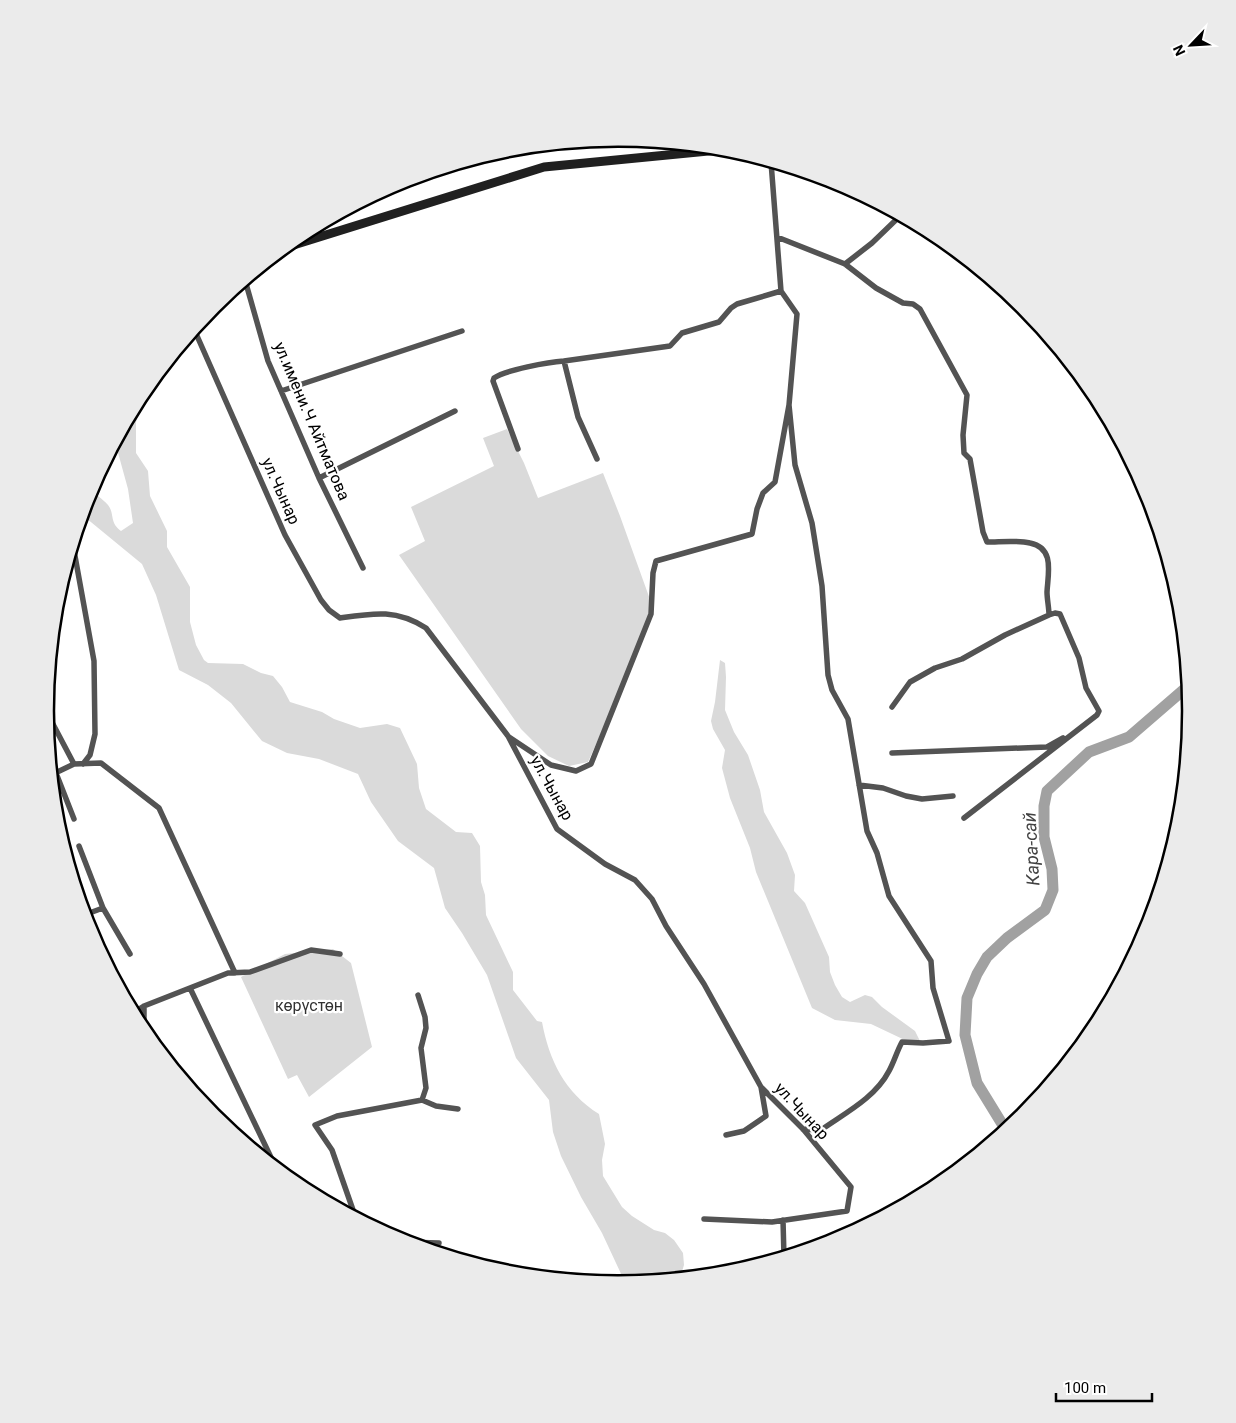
<svg xmlns="http://www.w3.org/2000/svg" width="1236" height="1423" font-family="Roboto,sans-serif">
<rect width="100%" height="100%" fill="#fff"/>
<!-- green -->
<path fill="#dadada" d="M148,386L145,401L139,413L136,422V453L148,471L150,496L167,531V547L190,587V622L196,645L204,660L208,663L243,664L261,673L273,676L282,687L290,702L322,712L334,719L360,728L387,724L400,728L417,764L419,788L426,809L456,832L472,833L480,846L481,882L485,895L486,915L513,972V990L537,1021L542,1022C549,1060 565,1093 599,1114L605,1144L602,1160L603,1176L622,1207L632,1216L654,1230L665,1233L674,1240L683,1253L684,1265L680,1278L623,1284V1278L602,1233L581,1197L561,1156L553,1132L549,1100L516,1058L487,975L462,933L445,908L434,868L398,841L371,802L358,774L319,759L287,753L262,741L231,703L208,685L179,670L156,595L142,564L86,518L83,511L92,486C96,497 101,497 108,505C115,514 109,522 121,531L133,523L128,489L117,449L116,440L142,393Z
M507,429L524,463L538,498L603,473L620,516L652,605L621,688L588,762L569,766L548,756L521,729L399,555L425,541L411,507L494,466L483,438Z
M720,660L725,663L726,677L725,710L734,732L748,755L760,790L764,812L787,853L795,875L794,891L805,903L829,957L830,972L835,985L842,997L850,1002L865,995L872,997L882,1007L915,1031L920,1041L909,1042L871,1024L835,1020L812,1008L756,872L750,848L730,798L722,768L725,750L713,729L711,721L715,702Z
M333,949L351,963L372,1047L309,1097L297,1075L288,1079L241,977L285,954Z"/>
<g fill="none" stroke-linecap="round" stroke-linejoin="round">
<!-- river -->
<path stroke="#a1a1a1" stroke-width="11" d="M1005,1132L1004,1127L977,1083L965,1035L967,998L977,974L987,957L1007,938L1045,910L1053,890L1052,869L1044,837V806L1047,791L1089,752L1129,737L1188,686"/>
<!-- street -->
<path stroke="#535353" stroke-width="5.5" d="M669,144L675,153
M777,237L845,264L876,288L903,303L913,304L920,309L967,395L963,435L964,453L970,459L983,532L987,542C1000,542 1017,540 1030,543C1055,548 1048,573 1047,592C1047,599 1049,608 1049,615L1005,635L962,659L935,668L910,682L892,707
M845,264L872,243L900,216
M245,280L268,361L319,478L363,568
M194,329L285,535L321,600L329,610L340,618C374,613 396,609 426,628L508,736L557,829L605,864L635,880L652,899L666,926L704,984L761,1087L803,1129L851,1187L847,1211L772,1222L704,1219
M564,361L670,346L682,333L719,322L731,308L737,304L781,291
M281,391L462,331
M789,405L795,465L812,523L822,586L828,675L832,690L848,719L867,831L877,853L889,896L931,961L933,988L949,1041L923,1043L902,1042C897,1051 894,1062 889,1071C875,1098 845,1113 821,1130L803,1129
M518,449L493,381L494,378C506,370 548,362 564,361L578,417L597,459
M319,478L455,411
M73,545L94,661L95,734L90,755L83,764
M45,709L74,764
M509,737L551,765L576,771L591,764L651,614L653,573L656,561L752,534L757,509L763,493L775,482L789,405L797,314L781,291L771,162
M892,753L1047,747L1063,738
M56,773L74,819
M51,775L74,764L101,763L159,808L235,973
M859,785L883,788L906,796L922,799L953,796
M964,818L1097,715L1099,711L1086,688L1079,658L1060,614L1055,613L1049,615
M79,846L103,908L84,915
M103,908L130,954
M190,988L277,1170
M418,995L425,1017L426,1028L421,1048L426,1088L422,1100
M133,1013L144,1006L228,973L250,972L311,950L340,954
M144,1033V1006
M726,1135L744,1131L766,1116L761,1087
M358,1219L353,1210L332,1150L315,1125L337,1116L422,1100L436,1106L458,1109
M783,1220L784,1257
M403,1242L439,1243"/>
<!-- secondary -->
<path stroke="#202020" stroke-width="9" d="M284,248L544,167L729,149"/>
</g>
<g text-anchor="middle" dominant-baseline="central" stroke-width="4.5" stroke-linejoin="round" paint-order="stroke">
<!-- street labels -->
<g font-size="16" fill="#000" stroke="#fff">
<text transform="translate(312 421) rotate(67)">ул.имени.Ч Айтматова</text>
<text transform="translate(281 491) rotate(66)">ул.Чынар</text>
<text transform="translate(552 788) rotate(61)">ул.Чынар</text>
<text transform="translate(802 1111) rotate(47)">ул.Чынар</text>
</g>
<!-- park labels -->
<g font-size="16" fill="#313131" stroke="#fff">
<text x="309" y="1005">көрүстөн</text>
</g>
<!-- water labels -->
<g font-size="18" font-style="italic" fill="#424242" stroke="#fff">
<text transform="translate(1031 849) rotate(-93)">Кара-сай</text>
</g>
</g>
<!-- crop -->
<path d="M0 0H1236V1423H0ZM54 711a564 564 0 1 1 1128 0a564 564 0 1 1-1128 0Z" fill="#ebebeb" fill-rule="evenodd"/>
<path fill="none" stroke="#000" stroke-width="2.5" d="M54 711a564 564 0 1 1 1128 0a564 564 0 1 1-1128 0Z"/>
<!-- north arrow -->
<g transform="translate(1191 45) rotate(245)" stroke="#ffffff" stroke-width="4" paint-order="stroke">
<path d="M0-4L9 19L0 12L-9 19Z" fill="#000000"/>
<text y="-8" font-size="14" font-weight="bold" text-anchor="middle" fill="#000000">N</text>
</g>
<!-- scale -->
<path d="M1056 1393v8h96v-8" fill="none" stroke="#000000" stroke-width="2.5"/>
<text x="1064" y="1393" font-size="15" fill="#000000" stroke="#ffffff" stroke-width="4" paint-order="stroke">100 m</text>
</svg>
